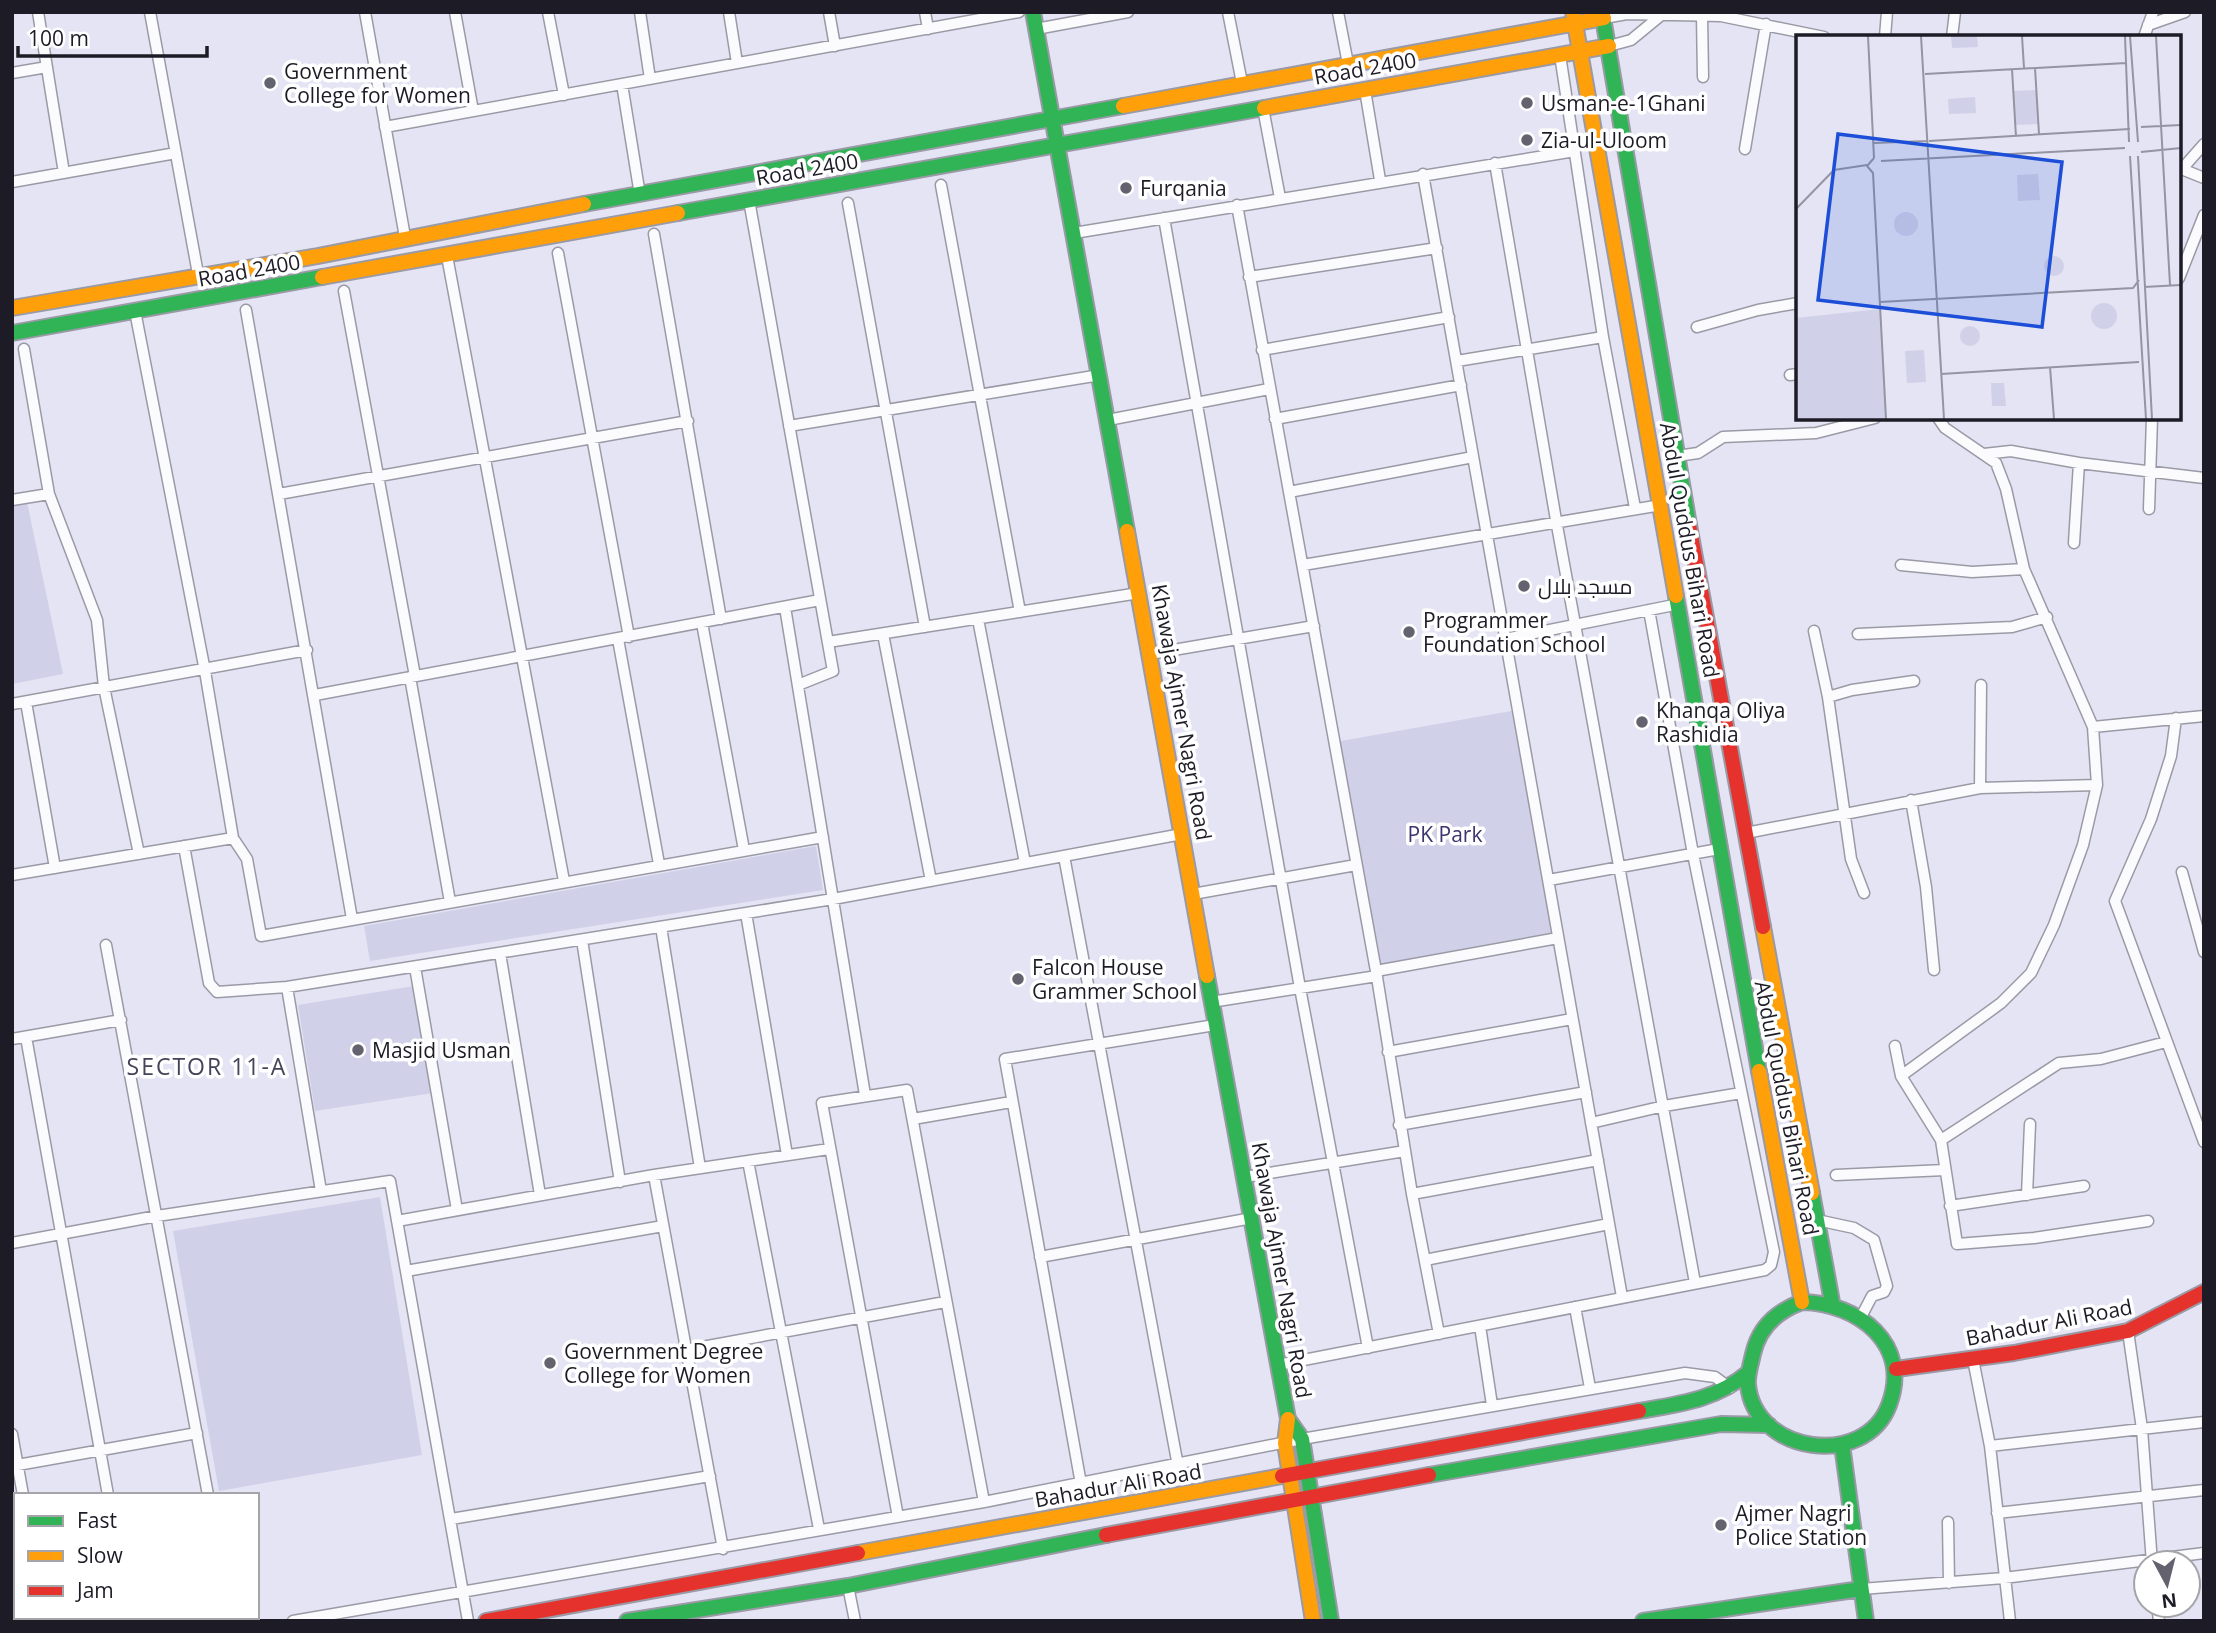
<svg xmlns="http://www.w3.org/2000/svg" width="2216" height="1633" font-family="'Open Sans',Cairo,sans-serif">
<rect width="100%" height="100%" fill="#e4e4f4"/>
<!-- green -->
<path fill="#d0d0e8" d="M27,502L63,674L12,684V505Z
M1517,710L1558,938L1377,976L1335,742Z
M816,846L823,890L370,961L364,926Z
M414,986L433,1093L315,1111L298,1005Z
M380,1197L422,1455L219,1491L173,1231Z"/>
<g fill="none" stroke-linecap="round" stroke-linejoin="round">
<!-- street casing -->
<g stroke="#9a9aa6" stroke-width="13">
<path id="street" d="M38,12L64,173
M150,12L198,274
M365,12L405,237
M455,12L473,111
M548,12L564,95
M640,12L650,79
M729,12L737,63
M829,12L835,46
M925,12L928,29
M1228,12L1242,83
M1338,12L1348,64
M1702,15L1703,77
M1604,18L1627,14L1721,16L1824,37
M2148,25L2185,12
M1036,29L1128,12
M1885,37L1887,12
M1952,37L1955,12
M2144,37L2153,12
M1609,46L1631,40L1659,17
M1560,55L1603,337L1635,508
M12,73L47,67
M622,84L640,195
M1365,90L1380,180
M1263,108L1280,198
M385,127L1019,12
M1745,149L1766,24
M1495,163L1556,520L1695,1283
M2179,168L2204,178
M2182,169L2204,144
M1423,174L1622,1297
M12,182L176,153
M941,185L1020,612
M749,200L833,671L798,685
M848,203L925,627
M1237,205L1376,971L1412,1194L1439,1334
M1164,218L1300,988L1368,1348
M1074,233L1575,151
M654,234L721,619
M558,253L629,637
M447,256L564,881
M1249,277L1437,248
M2179,278L2204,215
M344,291L415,676
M246,310L352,919
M135,311L205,671L233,838L247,859L261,936L823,837
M1697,327L1758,310L1798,303
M24,349L49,494L97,620L104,687L139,854
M1262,350L1449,317
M1457,361L1603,337
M1790,375L1798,374
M1275,419L1461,385
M1108,420L1269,389
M789,426L1100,375
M1984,454L2011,451L2079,463L2204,478
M1677,456L1698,453L1723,437L1816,433L1875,418
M1289,492L1473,457
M279,494L688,421
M12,500L49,494
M2149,509L2152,418
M2074,543L2079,463
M1303,565L1661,505
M1901,565L1972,572L2024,569
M785,607L865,1095
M978,619L1025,863
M702,623L744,850
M1814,631L1828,697L1851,859L1864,893
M883,634L931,881
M1858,634L2012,627L2047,617
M618,639L659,864
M1505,639L1679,604
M828,642L1139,593
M1150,654L1314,626
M410,677L450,902
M315,695L820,600
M1828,697L1852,690L1914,681
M26,702L55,868
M12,704L307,650
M2176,718L2171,756L2151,819L2115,901L2204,1142
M2093,727L2204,716
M1980,788L1981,685
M1911,800L1926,887L1934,970
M1746,833L1980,788L2097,785
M184,846L209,983L217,992L287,987L833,899L1182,834
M1064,856L1178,1466
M2182,872L2204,952
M12,875L233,838
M1549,880L1719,849
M1193,894L1356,865
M746,913L787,1155
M661,927L700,1168
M582,940L620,1182
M106,945L208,1495
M500,953L540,1195
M415,967L457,1210
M1376,971L1558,938
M287,987L321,1191
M1211,1002L1377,976
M26,1037L108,1495
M12,1039L121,1020
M1895,1046L1901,1076L1941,1140L1957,1244L2034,1238L2148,1221
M1388,1052L1572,1019
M1901,1076L2001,1003L2031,973L2054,925L2083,845L2097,785L2093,727L2024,569L2006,489L1996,463L1945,428L1938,418
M913,1119L1011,1102
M1591,1123L1664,1106L1741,1093
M1399,1125L1586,1092
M1941,1140L2059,1063L2101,1059L2166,1042
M748,1161L819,1529
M654,1175L723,1549
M1836,1175L1945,1170
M1245,1177L1405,1151
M1412,1194L1598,1160
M2027,1195L2030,1124
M1950,1206L2084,1186
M1817,1220L1854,1228L1874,1240L1887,1286L1884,1292L1872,1296L1861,1317
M397,1221L654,1175L829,1149
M12,1243L157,1216L390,1181L468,1621
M1040,1257L1252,1218
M1425,1260L1609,1224
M406,1271L663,1226
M1575,1307L1590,1388
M1480,1326L1492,1405
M2128,1331L2142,1429L2152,1563
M686,1350L945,1302
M1973,1359L1990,1446L2010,1621
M1278,1365L1765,1270L1771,1265L1774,1252L1693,854L1649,610
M12,1434L23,1495
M1990,1446L2204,1422
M12,1466L197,1433
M1081,1484L1005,1059L1215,1025
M1997,1513L2204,1490
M898,1517L822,1103L907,1090L984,1502
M451,1519L710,1476
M1948,1522L1949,1583
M848,1586L855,1621
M1861,1589L2004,1578L2204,1553
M2157,1605L2159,1621
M46,1617L47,1621
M131,1617L132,1621
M231,1617V1621
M293,1621L984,1502L1302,1439L1685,1373L1715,1377L1730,1388"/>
</g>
<!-- fast casing -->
<g stroke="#9a9aa6" stroke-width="18">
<path id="fast" d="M1033,12L1127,531
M1602,12L1689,525
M584,204L1123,106
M678,213L1264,108
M12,333L322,277
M1676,596L1759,1071
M1207,976L1288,1419L1302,1439L1331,1621
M1812,1193L1832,1302
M1802,1302C1858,1303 1912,1344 1889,1405C1865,1469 1755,1454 1748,1385C1747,1375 1751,1364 1753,1354C1759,1327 1777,1311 1802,1302Z
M1639,1411C1680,1404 1716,1400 1749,1372
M1842,1445L1866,1621
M1429,1475L1721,1424L1769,1425
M627,1621L848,1586L1106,1535
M1643,1621L1861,1589"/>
</g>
<!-- slow casing -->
<g stroke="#9a9aa6" stroke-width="18">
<path id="slow" d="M1573,12L1676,596
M1123,106L1604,18
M1264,108L1609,46
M322,277L678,213
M12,308L318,256L584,204
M1127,531L1207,976
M1763,927L1812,1193
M1759,1071L1802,1302
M1288,1419L1285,1443L1313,1621
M858,1553L1282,1476"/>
</g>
<!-- jam casing -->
<g stroke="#9a9aa6" stroke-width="18">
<path id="jam" d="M1689,525L1763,927
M1896,1369L2014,1353L2128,1331L2204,1292
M1282,1476L1639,1411
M1106,1535L1429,1475
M486,1621L858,1553"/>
</g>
<!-- street -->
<use href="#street" stroke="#fbfbfd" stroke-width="10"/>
<!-- fast -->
<use href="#fast" stroke="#30b455" stroke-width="14"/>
<!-- slow -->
<use href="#slow" stroke="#ff9f0a" stroke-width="14"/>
<!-- jam -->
<use href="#jam" stroke="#e5322d" stroke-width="14"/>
</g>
<!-- markers -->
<g fill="#63626e" stroke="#fff" stroke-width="2.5">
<circle cx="270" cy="83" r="7"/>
<circle cx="1527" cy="103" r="7"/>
<circle cx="1527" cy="140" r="7"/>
<circle cx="1126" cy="188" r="7"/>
<circle cx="1524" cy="586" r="7"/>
<circle cx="1409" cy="632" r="7"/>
<circle cx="1642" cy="722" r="7"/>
<circle cx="1018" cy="979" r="7"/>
<circle cx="358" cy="1050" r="7"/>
<circle cx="550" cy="1363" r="7"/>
<circle cx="1721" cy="1525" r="7"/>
</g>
<g text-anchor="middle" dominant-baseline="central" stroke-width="7" stroke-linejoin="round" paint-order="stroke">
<!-- street labels -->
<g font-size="21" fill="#1d1c26" stroke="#fff">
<text transform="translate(1365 68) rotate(-10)">Road 2400</text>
<text transform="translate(807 169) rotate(-10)">Road 2400</text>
<text transform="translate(249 270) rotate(-10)">Road 2400</text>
<text transform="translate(1690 550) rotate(80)">Abdul Quddus Bihari Road</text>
<text transform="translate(1182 712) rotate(80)">Khawaja Ajmer Nagri Road</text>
<text transform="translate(1787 1108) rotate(79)">Abdul Quddus Bihari Road</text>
<text transform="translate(1282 1270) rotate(80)">Khawaja Ajmer Nagri Road</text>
<text transform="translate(2049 1322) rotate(-11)">Bahadur Ali Road</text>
<text transform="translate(1118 1485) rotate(-10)">Bahadur Ali Road</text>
</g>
<!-- poi labels -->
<g font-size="21" fill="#1d1c26" stroke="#fff" text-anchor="start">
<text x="284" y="71">Government<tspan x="284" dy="24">College for Women</tspan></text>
<text x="1541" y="103">Usman-e-1Ghani</text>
<text x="1541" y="140">Zia-ul-Uloom</text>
<text x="1140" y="188">Furqania</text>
<text x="1538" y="586">مسجد بلال</text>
<text x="1423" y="620">Programmer<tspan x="1423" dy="24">Foundation School</tspan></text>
<text x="1656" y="710">Khanqa Oliya<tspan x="1656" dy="24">Rashidia</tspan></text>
<text x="1032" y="967">Falcon House<tspan x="1032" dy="24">Grammer School</tspan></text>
<text x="372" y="1050">Masjid Usman</text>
<text x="564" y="1351">Government Degree<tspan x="564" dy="24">College for Women</tspan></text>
<text x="1735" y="1513">Ajmer Nagri<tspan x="1735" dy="24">Police Station</tspan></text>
</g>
<!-- park labels -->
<g font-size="21" fill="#3d3471" stroke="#fff">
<text x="1445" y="834">PK Park</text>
</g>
<!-- neighbourhood labels -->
<g font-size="23" letter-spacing="2" fill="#45435a" stroke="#fff">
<text x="207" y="1066">SECTOR 11-A</text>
</g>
</g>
<!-- overview -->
<g transform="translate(1796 35)">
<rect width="385" height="385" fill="#e4e4f4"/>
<path d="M155,1H181L182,12L156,13ZM240,55L242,89L219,90L217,56ZM179,62L180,78L153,79L152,64ZM242,139L244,165L222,166L221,140ZM98 189a12 12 0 1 1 24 0a12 12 0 1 1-24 0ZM248 231a10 10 0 1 1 20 0a10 10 0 1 1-20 0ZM295 281a13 13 0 1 1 26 0a13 13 0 1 1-26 0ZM84,274L90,384H0V283ZM164 301a10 10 0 1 1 20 0a10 10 0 1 1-20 0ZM128,315L130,347L111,348L109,316ZM195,348H208L210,371H196Z" fill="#d0d0e8"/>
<path fill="none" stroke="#9494a2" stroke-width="2" d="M72,1L78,123M125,1L148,384M226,1L228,33M329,1L333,107M334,1L342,107M360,1L374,250M239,33L243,99M216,34L220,102M129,39L330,28M345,92L385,90M133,106L334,94M78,108L131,106M345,117L385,113M334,121L350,384M342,121L356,384M78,123L71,131L77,138L90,384M85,126L329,113M0,174L38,135L71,130M348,252L385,250M84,267L337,253L343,245M254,332L258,384M145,339L343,327"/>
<path fill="#1d4ed8" fill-opacity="0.15" stroke="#1d4ed8" stroke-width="3.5" d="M42,99L266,127L246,292L22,265Z"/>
<rect width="385" height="385" fill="none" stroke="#1d1c26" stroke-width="3.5"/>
</g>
<!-- border -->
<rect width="2216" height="1633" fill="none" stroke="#1d1c26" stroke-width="28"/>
<!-- legend -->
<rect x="14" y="1493" width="245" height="126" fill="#ffffff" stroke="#a5a4a8" stroke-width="2"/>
<rect x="28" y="1516" width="35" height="10" fill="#30b455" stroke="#a5a4a8" stroke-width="2"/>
<text x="77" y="1528" font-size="21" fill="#1d1c26">Fast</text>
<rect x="28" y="1551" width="35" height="10" fill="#ff9f0a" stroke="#a5a4a8" stroke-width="2"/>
<text x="77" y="1563" font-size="21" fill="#1d1c26">Slow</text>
<rect x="28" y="1586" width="35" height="10" fill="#e5322d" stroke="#a5a4a8" stroke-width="2"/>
<text x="77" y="1598" font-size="21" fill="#1d1c26">Jam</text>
<!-- north arrow -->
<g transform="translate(2167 1584) rotate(173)"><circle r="33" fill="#ffffff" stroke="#a5a4a8" stroke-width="2"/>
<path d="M0-5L12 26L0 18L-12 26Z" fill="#63626e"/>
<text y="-10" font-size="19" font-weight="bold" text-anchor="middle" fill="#1d1c26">N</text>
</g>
<!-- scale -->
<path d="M18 46v10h189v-10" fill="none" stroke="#1d1c26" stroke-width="3.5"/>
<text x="28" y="46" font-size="21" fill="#1d1c26" stroke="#ffffff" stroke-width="5" paint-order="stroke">100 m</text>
</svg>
